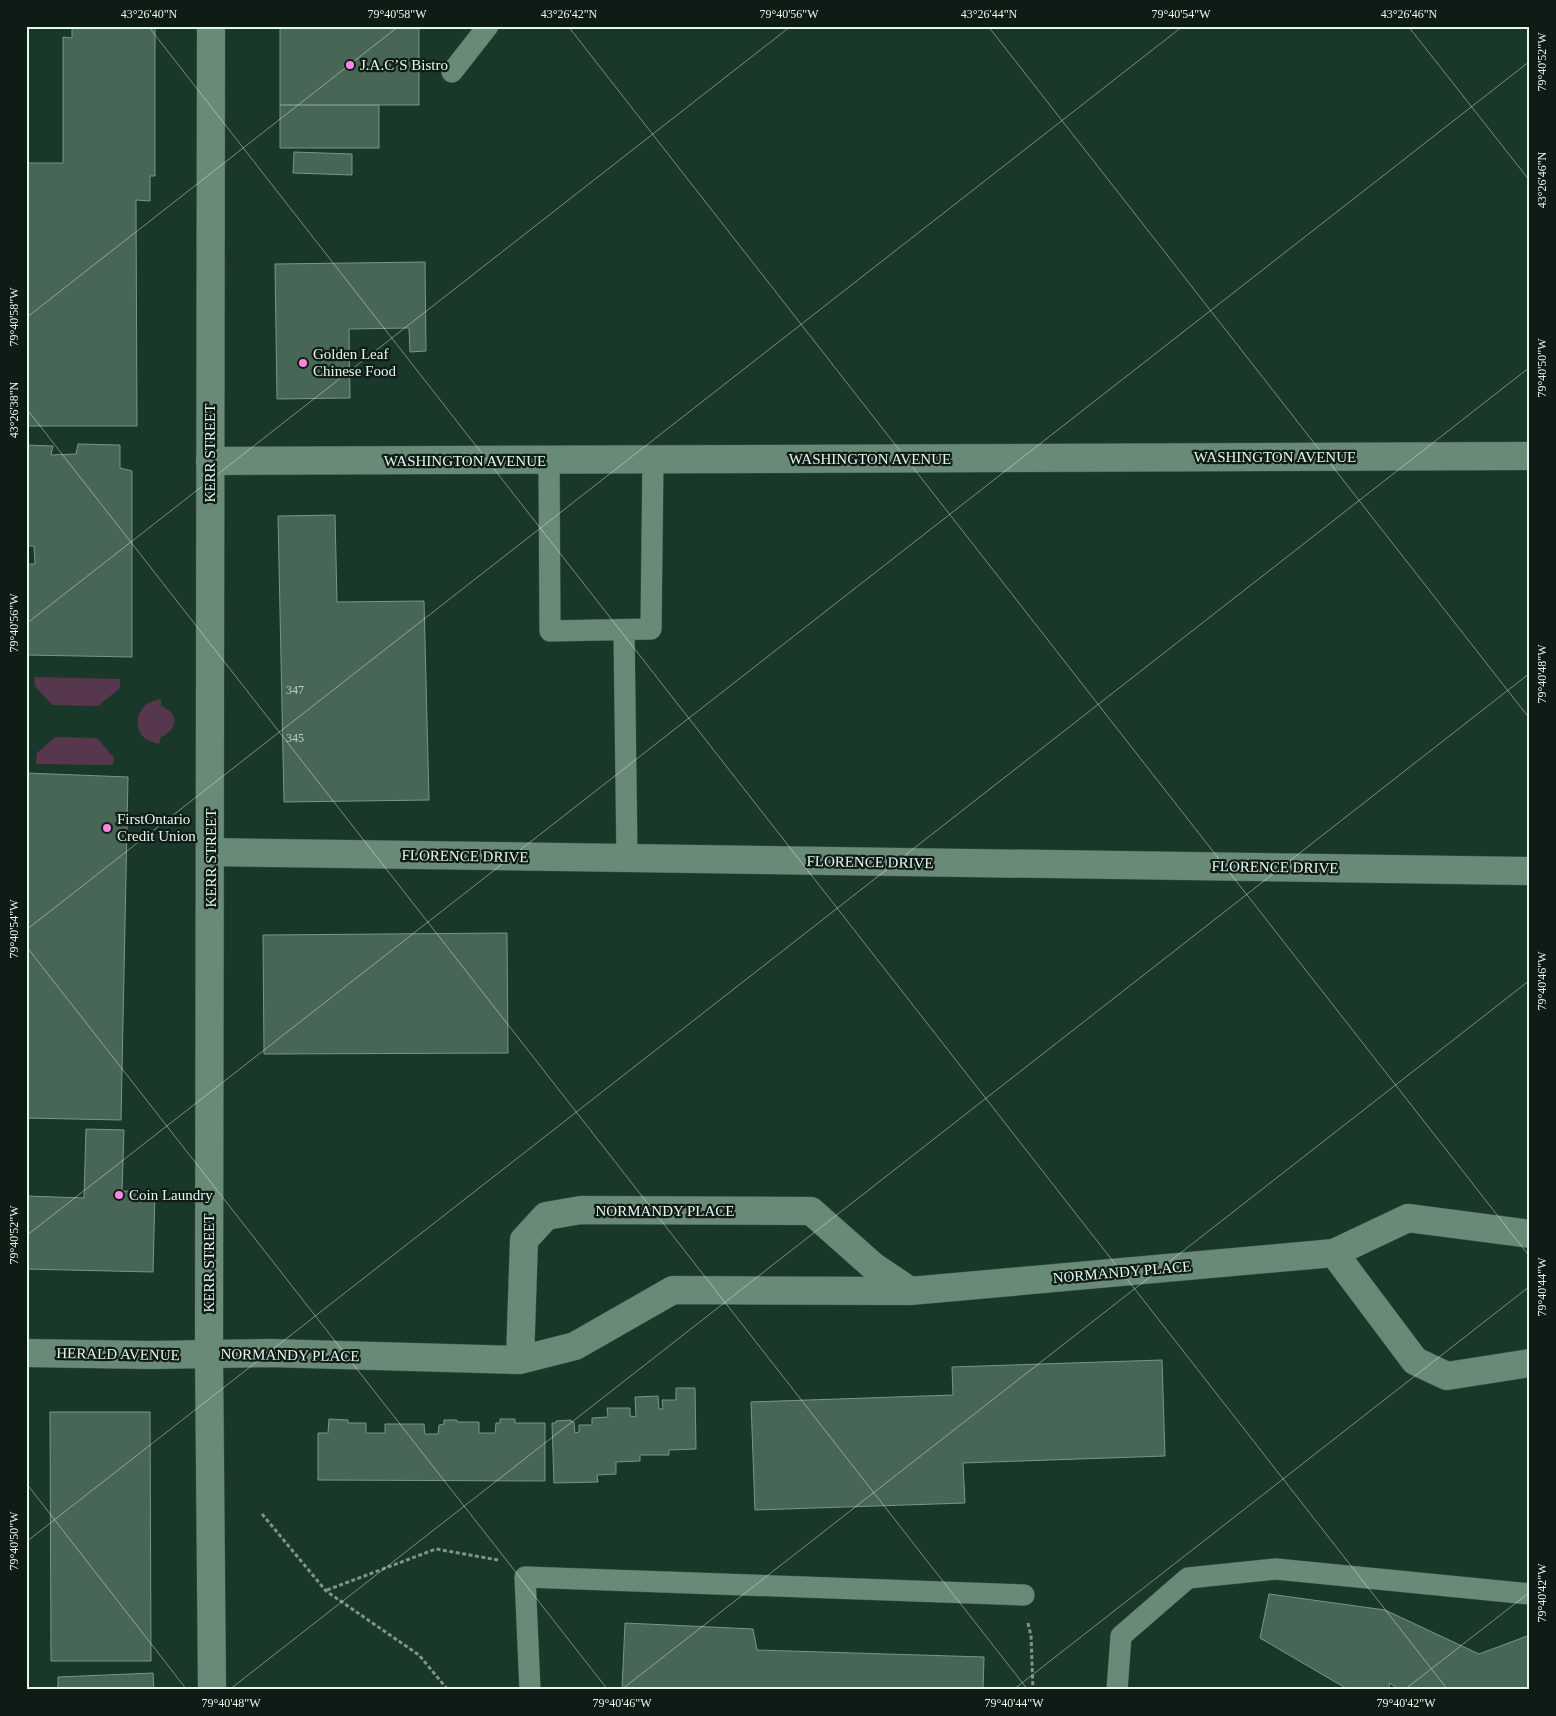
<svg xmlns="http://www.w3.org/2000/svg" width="1556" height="1716" font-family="'Times New Roman',serif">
<rect width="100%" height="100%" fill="#1a3829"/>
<!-- green -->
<path fill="#57374e" d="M34,677L120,679V688L98,706L52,705L35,686Z
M161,699V706C180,713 178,729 161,737L159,744C156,743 151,742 147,740C134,732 135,710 149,703C152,701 157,700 161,699Z
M55,737L97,738L114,758L113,765L36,764L37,753Z"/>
<!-- building -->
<path fill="#476655" stroke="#779885" d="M72,26H155V176H150V201L136,200L137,426H26V163H63V37L72,38Z
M280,26H419V105H280Z
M280,105H379V148H280Z
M294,152L352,154V175L293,173Z
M425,262L426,351L410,352L409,328L349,329L350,398L277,399L275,264Z
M78,444L120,445V468L132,471V657L26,655L27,564H35L34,546H26V445L53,446L51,455L76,454Z
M335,515L337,602L424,601L429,800L284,802L278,516Z
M26,773L128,777L121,1120L26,1118Z
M507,933L508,1053L264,1054L263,935Z
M86,1129L124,1130L122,1191L155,1192L153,1272L26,1269V1196L84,1198Z
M1162,1360L1165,1456L963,1463L965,1503L755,1510L751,1402L953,1395L952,1367Z
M676,1388H695L696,1449L669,1450V1455H640V1461L616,1462V1474L597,1475L598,1482L554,1483L552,1423H556V1421L571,1420V1422H574L575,1433L579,1432V1425H592V1418L608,1417L607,1408H630V1416L636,1417L635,1397L658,1396L659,1409H663L662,1400H676Z
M50,1412H150L151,1661H51Z
M329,1419L348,1420V1423H366V1433H385V1424H424L425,1434H438L439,1425L444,1424V1420H457V1422H479V1433H495L496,1423H500V1419H515V1423H545V1481L318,1480V1433H328Z
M1269,1594L1385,1610L1479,1654L1530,1635V1690H1401L1389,1683L1390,1690H1349L1260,1638Z
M625,1623L753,1629L757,1650L984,1657L983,1690H622Z
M153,1673L154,1690H58V1677Z"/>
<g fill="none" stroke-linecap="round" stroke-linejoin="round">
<!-- service casing -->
<g stroke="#385345" stroke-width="22">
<path id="service" d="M452,72L488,26
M549,460L550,631L651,629L653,459
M624,630L627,858
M530,1690L525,1577L1024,1595
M1117,1690L1121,1636L1188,1578L1276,1569L1530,1594"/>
</g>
<!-- minor casing -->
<g stroke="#385345" stroke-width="29">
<path id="minor" d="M210,461L1530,456
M210,852L1530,871
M1334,1253L1415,1361L1447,1376L1530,1363
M26,1353L151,1355L269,1353L520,1360L575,1346L673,1290L910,1291L1334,1253L1408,1218L1530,1234
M520,1360L524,1240L546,1216L581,1210L811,1211L873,1266L910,1291"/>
</g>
<!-- secondary casing -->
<g stroke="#385345" stroke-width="29">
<path id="secondary" d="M211,26L209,1354L212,1690"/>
</g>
<!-- path -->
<path stroke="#7e9588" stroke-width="3" stroke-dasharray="4 2.5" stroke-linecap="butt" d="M262,1514L326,1591L419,1655L448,1690
M327,1590L436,1549L498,1560
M1028,1623L1031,1636L1033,1690"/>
<!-- service -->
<use href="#service" stroke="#6a8a78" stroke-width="21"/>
<!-- minor -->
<use href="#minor" stroke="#6a8a78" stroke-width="28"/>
<!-- secondary -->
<use href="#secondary" stroke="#6a8a78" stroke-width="28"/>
</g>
<!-- ticks -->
<path fill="none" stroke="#e5f6eb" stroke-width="1" stroke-opacity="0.45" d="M148,26L1448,1690M568,26L1530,1257M988,26L1530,719M1408,26L1530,181M26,318L399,26M26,408L1028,1690M26,624L791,26M26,930L1183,26M26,946L608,1690M26,1236L1530,61M26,1483L187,1690M26,1542L1530,367M229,1690L1530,673M621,1690L1530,980M1013,1690L1530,1286M1404,1690L1530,1592"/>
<!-- markers -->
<g fill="#fd86e1" stroke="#0f1c15" stroke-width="2">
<circle cx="350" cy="65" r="5"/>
<circle cx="303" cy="363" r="5"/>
<circle cx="107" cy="828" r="5"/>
<circle cx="119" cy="1195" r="5"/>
</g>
<g text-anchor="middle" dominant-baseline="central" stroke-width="4.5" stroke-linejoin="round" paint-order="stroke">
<!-- number labels -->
<g font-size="12" fill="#bed2c6">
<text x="295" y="690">347</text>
<text x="295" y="738">345</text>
</g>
<!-- poi labels -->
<g font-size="15" fill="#e5f6eb" stroke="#0f1c15" text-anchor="start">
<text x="360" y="65">J.A.C’S Bistro</text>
<text x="313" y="354">Golden Leaf<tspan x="313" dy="17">Chinese Food</tspan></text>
<text x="117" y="819">FirstOntario<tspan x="117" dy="17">Credit Union</tspan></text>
<text x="129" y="1195">Coin Laundry</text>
</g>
<!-- street labels -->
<g font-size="15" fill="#e5f6eb" stroke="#0f1c15">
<text transform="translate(210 453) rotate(-90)">KERR STREET</text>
<text x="1275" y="457">WASHINGTON AVENUE</text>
<text x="870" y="459">WASHINGTON AVENUE</text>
<text x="465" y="461">WASHINGTON AVENUE</text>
<text transform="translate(465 856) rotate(1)">FLORENCE DRIVE</text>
<text transform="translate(211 858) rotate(-90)">KERR STREET</text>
<text transform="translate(870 862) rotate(1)">FLORENCE DRIVE</text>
<text transform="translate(1275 867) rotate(1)">FLORENCE DRIVE</text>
<text x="665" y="1211">NORMANDY PLACE</text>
<text transform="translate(209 1263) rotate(-90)">KERR STREET</text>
<text transform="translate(1122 1272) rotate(-5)">NORMANDY PLACE</text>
<text transform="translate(118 1354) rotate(1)">HERALD AVENUE</text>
<text transform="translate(290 1355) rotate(1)">NORMANDY PLACE</text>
</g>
</g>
<!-- border -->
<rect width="1556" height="1716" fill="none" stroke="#0f1c15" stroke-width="55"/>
<rect x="28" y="28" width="1500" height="1660" fill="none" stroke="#e5f6eb" stroke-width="2"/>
<g font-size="12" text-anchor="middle" fill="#e5f6eb">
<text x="149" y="18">43°26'40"N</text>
<text x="397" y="18">79°40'58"W</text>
<text x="569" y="18">43°26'42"N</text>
<text x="789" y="18">79°40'56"W</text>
<text x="989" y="18">43°26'44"N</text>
<text x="1181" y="18">79°40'54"W</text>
<text x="1409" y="18">43°26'46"N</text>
<text transform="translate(1542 62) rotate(-90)" y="4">79°40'52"W</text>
<text transform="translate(1542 180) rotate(-90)" y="4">43°26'46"N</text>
<text transform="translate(14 317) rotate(-90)" y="4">79°40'58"W</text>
<text transform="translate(1542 368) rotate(-90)" y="4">79°40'50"W</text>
<text transform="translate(14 410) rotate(-90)" y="4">43°26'38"N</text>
<text transform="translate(14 623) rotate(-90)" y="4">79°40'56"W</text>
<text transform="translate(1542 674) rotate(-90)" y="4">79°40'48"W</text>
<text transform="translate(14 929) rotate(-90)" y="4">79°40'54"W</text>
<text transform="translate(1542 981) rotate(-90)" y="4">79°40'46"W</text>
<text transform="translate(14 1235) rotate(-90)" y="4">79°40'52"W</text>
<text transform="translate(1542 1287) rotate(-90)" y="4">79°40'44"W</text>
<text transform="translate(14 1541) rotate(-90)" y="4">79°40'50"W</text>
<text transform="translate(1542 1593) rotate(-90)" y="4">79°40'42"W</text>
<text x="231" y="1707">79°40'48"W</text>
<text x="622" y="1707">79°40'46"W</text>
<text x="1014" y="1707">79°40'44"W</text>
<text x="1406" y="1707">79°40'42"W</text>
</g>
</svg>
